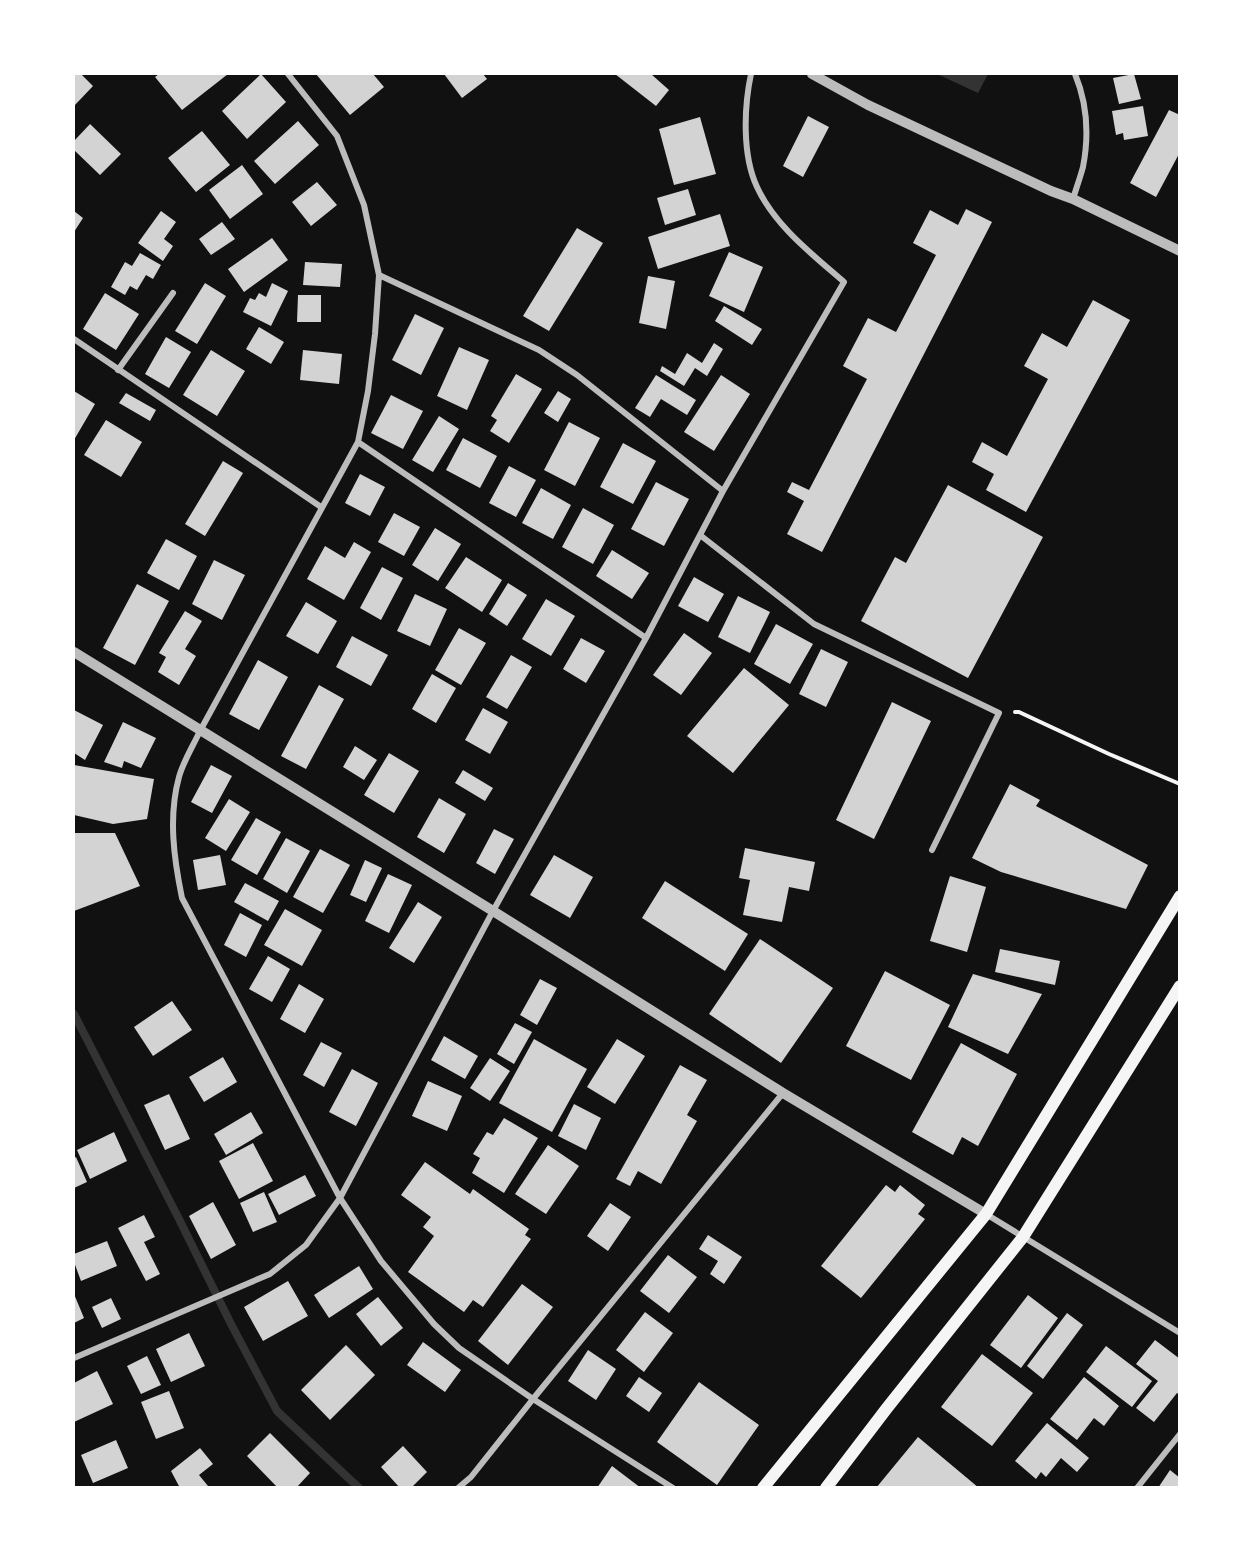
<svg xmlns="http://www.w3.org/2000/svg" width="1253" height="1561" font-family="Karla,sans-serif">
<rect width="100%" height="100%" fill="#111"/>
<!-- water -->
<path fill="#333" d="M937,74H988L978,93Z"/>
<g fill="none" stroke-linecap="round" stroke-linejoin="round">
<!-- stream -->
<path stroke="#333" stroke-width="8" d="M74,1014L179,1219L231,1324L277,1411L359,1488"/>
</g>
<!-- building -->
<path fill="#d3d3d3" d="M74,74H81L93,86L75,105L74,104Z
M159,74H228L182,110L155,77Z
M261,74L286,102L247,139L222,111Z
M316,74H373L384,87L350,115Z
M444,74H483L487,79L462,98Z
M615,74H651L669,90L656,106Z
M1134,74L1141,99L1119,104L1113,78Z
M1143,106L1148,136L1124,140L1123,133L1116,135L1112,111Z
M1169,110L1180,115V152L1156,197L1130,183Z
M808,116L829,127L803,177L783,166Z
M700,117L716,174L674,185L659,129Z
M298,121L319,145L275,184L254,161Z
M90,124L121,154L100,175L74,150V141Z
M202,131L230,165L196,192L168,158Z
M242,165L263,194L230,219L209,190Z
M317,182L337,205L311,226L292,202Z
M688,189L696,215L665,225L657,198Z
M966,209L992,222L822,552L787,534L804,501L787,492L792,482L809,490L867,379L843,366L868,318L896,332L936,255L913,243L930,210L958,225Z
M74,211L83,218L74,232Z
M161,211L176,222L164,239L173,246L163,261L138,243Z
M720,214L730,246L658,269L648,237Z
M222,222L235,239L211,255L199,239Z
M577,228L603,243L549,331L523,316Z
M272,238L288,260L244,292L228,269Z
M729,252L763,267L744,312L709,296Z
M140,253L161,265L153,279L146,275L137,290L130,286L125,295L111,287L125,262L132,266Z
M305,262L342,264L340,287L303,285Z
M648,276L675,281L666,329L639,323Z
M205,283L226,296L197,344L175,331Z
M272,283L288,291L271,326L243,312L250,298L255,300L259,293L266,297Z
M105,293L139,314L116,350L83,329Z
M298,295H321V322H297Z
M1093,300L1130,320L1026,512L986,490L994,474L972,462L982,442L1007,456L1048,379L1024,366L1042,333L1067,347Z
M724,306L762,329L752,345L715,321Z
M415,314L444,328L421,375L392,360Z
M259,327L284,342L271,364L246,349Z
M166,337L191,352L169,388L145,374Z
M714,343L723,349L707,376L695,368L684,386L660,371L662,366L675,374L687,353L702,363Z
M459,347L489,360L467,410L437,396Z
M211,350L245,371L217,416L183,395Z
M303,350L342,354L339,384L300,380Z
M516,374L542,389L509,443L490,431L497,420L491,416Z
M656,375L696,400L687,415L661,399L650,417L635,408Z
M721,375L750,394L714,451L684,432Z
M74,391L95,404L74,440Z
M558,391L571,399L558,422L544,413Z
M126,393L156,410L150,421L119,403Z
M391,395L423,411L403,449L371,433Z
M439,416L459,429L433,472L412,460Z
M106,420L142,442L121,477L84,455Z
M569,422L600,438L575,486L544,470Z
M463,438L497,456L480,488L446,470Z
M623,443L656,461L633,504L600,487Z
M223,461L243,473L205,536L185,524Z
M509,466L536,480L516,517L489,503Z
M360,474L385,487L370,516L345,503Z
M656,482L689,499L664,546L631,529Z
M948,485L1043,537L968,678L861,621L895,557L906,563Z
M541,488L571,505L553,539L522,523Z
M583,508L614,525L593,564L562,547Z
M394,513L420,527L404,556L378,542Z
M435,528L461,544L438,581L412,565Z
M166,539L197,556L179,590L147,573Z
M354,542L371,552L344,600L307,579L325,546L345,558Z
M612,550L649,573L632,599L596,576Z
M466,557L502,580L482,612L445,588Z
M214,560L245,575L222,620L192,604Z
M382,567L403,578L381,620L360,608Z
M694,577L724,594L708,622L678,606Z
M508,583L527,595L507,626L489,614Z
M137,584L169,601L135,665L103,648Z
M415,594L447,609L430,646L397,631Z
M738,596L770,612L750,653L718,637Z
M546,599L575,616L551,656L522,639Z
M306,602L337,621L318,654L286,636Z
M185,611L202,621L185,649L196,656L179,685L158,672L166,657L159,653Z
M776,624L813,644L790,684L754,664Z
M459,628L486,643L461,685L435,670Z
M684,633L712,653L681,695L653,675Z
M352,636L388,655L371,686L336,667Z
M581,638L605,651L586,683L563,669Z
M821,649L848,662L826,707L799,694Z
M511,655L532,667L507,709L486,697Z
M258,660L288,677L259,730L229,714Z
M744,668L789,705L733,773L687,736Z
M432,674L456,688L436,723L412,709Z
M319,685L344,699L306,769L281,756Z
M892,702L931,721L874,839L836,820Z
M483,708L508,722L490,754L465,740Z
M74,710L103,725L85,760L74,753Z
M123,722L156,738L141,768L124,761L122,768L104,762Z
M355,746L377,760L364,780L343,767Z
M389,753L419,771L394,813L364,795Z
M74,765L154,779L147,819L113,824L74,815Z
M211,765L232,776L212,813L191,802Z
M463,770L493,788L485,801L455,783Z
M1010,784L1040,800L1036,806L1148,865L1126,909L1001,872L972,858Z
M439,798L466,814L444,853L417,837Z
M229,799L250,812L226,851L205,838Z
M256,818L281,832L257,875L231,860Z
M494,829L514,839L495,874L476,863Z
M74,833H115L140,886L74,911Z
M286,838L310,851L287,893L263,879Z
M745,848L815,862L809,891L789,887L782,922L743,915L750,880L739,878Z
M320,849L350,865L323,913L293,897Z
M220,855L226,885L198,890L193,860Z
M554,855L593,877L570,918L530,895Z
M365,860L382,868L366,902L350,895Z
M388,874L412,885L389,933L365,921Z
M950,876L986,887L967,952L930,941Z
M665,881L748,934L725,971L642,918Z
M245,883L279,901L268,921L234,902Z
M418,902L442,917L414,963L389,948Z
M285,909L322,930L302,966L264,945Z
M240,913L262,925L246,957L224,945Z
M760,939L833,988L781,1063L709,1014Z
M1000,949L1060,961L1055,985L995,972Z
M268,956L290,969L272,1002L249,989Z
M885,971L950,1005L911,1080L846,1046Z
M973,974L1042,994L1008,1054L948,1027Z
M540,979L557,988L537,1025L520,1015Z
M299,984L324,999L305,1033L280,1019Z
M172,1001L192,1030L153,1056L134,1027Z
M515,1023L532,1032L514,1064L497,1054Z
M444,1036L478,1056L465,1079L431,1060Z
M534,1039L587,1069L552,1132L499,1103Z
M617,1039L645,1056L615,1104L587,1087Z
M321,1042L342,1053L324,1087L303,1075Z
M961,1043L1017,1074L978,1146L962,1137L953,1155L912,1132Z
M223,1057L237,1082L204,1102L189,1077Z
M490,1058L510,1071L490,1101L470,1088Z
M680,1065L707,1080L687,1115L697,1121L661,1184L638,1171L630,1186L616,1179Z
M352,1069L378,1083L356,1126L329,1112Z
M428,1081L462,1096L447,1131L412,1116Z
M169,1094L190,1139L165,1150L144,1105Z
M574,1104L601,1118L586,1150L558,1136Z
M251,1112L263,1133L226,1155L214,1134Z
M504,1118L538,1138L504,1193L472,1173L480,1158L473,1154L487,1132L493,1135Z
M114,1132L127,1161L90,1179L77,1150Z
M253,1143L273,1181L239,1199L219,1161Z
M548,1145L579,1166L546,1214L515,1194Z
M76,1157L87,1182L74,1188V1158Z
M425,1162L470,1194L473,1189L529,1229L525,1235L531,1239L483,1307L473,1300L464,1312L408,1272L434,1236L423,1227L431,1217L401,1195Z
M305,1175L316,1196L279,1215L268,1194Z
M886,1185L895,1192L900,1185L925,1205L918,1214L925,1219L861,1298L821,1266Z
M264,1192L277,1222L253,1232L240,1203Z
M213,1202L236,1245L211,1259L189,1216Z
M610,1203L631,1217L608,1251L587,1236Z
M144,1215L155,1237L144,1242L160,1274L146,1281L118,1228Z
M708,1235L742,1257L724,1284L710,1274L718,1261L699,1249Z
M107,1241L117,1266L81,1281L74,1262V1254Z
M668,1255L697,1277L669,1313L640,1291Z
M359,1266L373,1289L329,1318L314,1295Z
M288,1281L308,1316L263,1341L244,1307Z
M522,1284L553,1307L508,1365L478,1341Z
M74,1294L84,1318L74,1323Z
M1028,1295L1058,1318L1021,1368L990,1345Z
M378,1297L403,1328L381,1346L356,1314Z
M111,1298L121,1319L102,1328L92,1307Z
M645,1312L673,1333L644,1372L616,1350Z
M1067,1313L1083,1325L1043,1379L1027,1366Z
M189,1333L205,1366L171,1382L156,1349Z
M1155,1340L1180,1359V1395L1177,1393L1154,1422L1136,1408L1158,1381L1136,1364Z
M423,1342L461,1370L445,1392L407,1365Z
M346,1345L375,1375L330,1420L301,1390Z
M1106,1346L1152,1381L1132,1407L1086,1372Z
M588,1350L616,1369L596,1400L568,1381Z
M982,1354L1033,1393L992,1446L941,1407Z
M147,1356L161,1385L141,1394L127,1366Z
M97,1371L113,1404L74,1422V1383Z
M639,1377L662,1393L649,1412L626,1396Z
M1084,1377L1119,1406L1104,1426L1094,1418L1077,1440L1050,1419Z
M699,1382L759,1425L717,1485L657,1442Z
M169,1391L184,1428L156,1439L141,1402Z
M1047,1423L1089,1458L1077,1472L1061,1458L1046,1477L1041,1472L1036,1479L1015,1461Z
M270,1433L310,1473L296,1488H278L247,1456Z
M918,1437L979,1488H876Z
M116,1440L128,1468L93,1483L81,1455Z
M403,1446L427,1472L411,1488H400L381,1467Z
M200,1448L213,1464L199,1475L208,1486L206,1488H180L171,1471Z
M612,1466L641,1488H597Z
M1170,1470L1180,1478V1488H1158Z"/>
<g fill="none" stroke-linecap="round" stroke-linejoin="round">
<!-- path -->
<path stroke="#f5f5f5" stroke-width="4" d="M1015,712H1019L1109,754L1180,784"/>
<!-- minor -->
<path stroke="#bcbcbc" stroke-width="6" d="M288,74L337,136L364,205L379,275L375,334L368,391L358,442L200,731C193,746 183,762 179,777C168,817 174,859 182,898L340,1198L381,1261L434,1324L459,1348L533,1399L471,1477L458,1488
M1073,199C1076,189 1080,178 1083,167C1089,136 1087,103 1075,74
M379,275L539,350L577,375L723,491
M74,339L321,507
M118,370L173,293
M358,442L646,638
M700,535L814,624L999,713L932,850
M986,1214L1180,1333
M74,1358L270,1274L306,1245L340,1198L493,911L646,638L723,491L844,282C812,254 775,226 757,187C742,155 744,107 751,74
M673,1488L533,1399L783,1093
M1137,1488L1180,1434"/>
<!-- tertiary -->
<path stroke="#bcbcbc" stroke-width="10" d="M812,74L868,105L1051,191L1073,199L1180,251
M74,652L493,911L783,1093L986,1214"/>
<!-- secondary -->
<path stroke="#f5f5f5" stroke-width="12" d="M763,1488L986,1214L1180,896
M826,1488L887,1408L1023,1237L1180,986"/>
</g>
<!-- border -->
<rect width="1253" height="1561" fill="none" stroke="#ffffff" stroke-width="150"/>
</svg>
